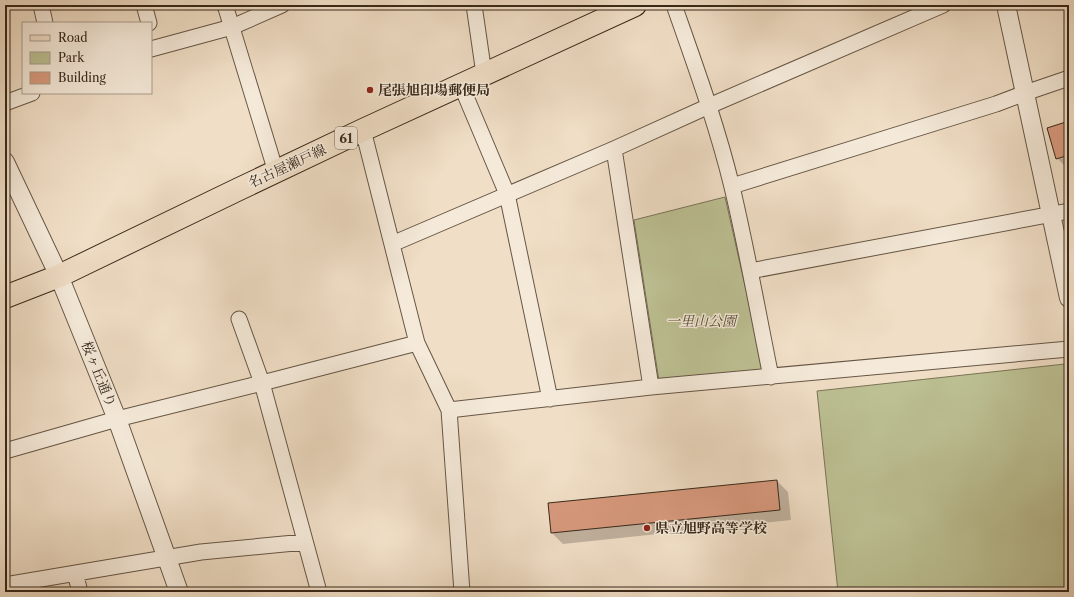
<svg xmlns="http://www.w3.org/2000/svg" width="1074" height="597" font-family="'Libre Caslon Text','Noto Serif JP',serif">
<rect width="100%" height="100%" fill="#f0dec6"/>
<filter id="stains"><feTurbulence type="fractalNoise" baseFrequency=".005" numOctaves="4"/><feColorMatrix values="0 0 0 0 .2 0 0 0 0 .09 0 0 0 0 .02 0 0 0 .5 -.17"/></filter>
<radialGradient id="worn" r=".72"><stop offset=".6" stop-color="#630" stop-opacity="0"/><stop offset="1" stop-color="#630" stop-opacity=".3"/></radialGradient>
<!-- green -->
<path fill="#bcc093" stroke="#7a7456" d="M725,197L764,370L659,381L634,220Z
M1065,364L1069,365V592H838L817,391Z"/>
<!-- shadow -->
<path fill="#0003" d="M1069,122V169H1068L1057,158Z
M777,481L788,492L791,520L563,544L552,533Z"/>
<!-- building -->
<path fill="#d8997d" stroke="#38281a" d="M1069,121V155L1056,159L1047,128Z
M777,480L780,510L551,533L548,503Z
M802,588L803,592H760Z"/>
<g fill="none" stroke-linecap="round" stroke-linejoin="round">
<!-- minor casing -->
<g stroke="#665645" stroke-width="17">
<path id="minor" d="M41,5L45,23
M144,5L149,23
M225,5L276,172
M474,5L484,74
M674,5C695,65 717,125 732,187C747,250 758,313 771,377
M151,49L232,27L282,5
M461,85L507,194L550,399
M5,103L32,93
M363,130L417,343L449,410L462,592
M614,149L651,387
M732,186L996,104L1025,93L1069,78
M392,244L614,149L709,106L943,5
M750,271L1069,211
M239,319L262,383L319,592
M449,410L651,387L1069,349
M5,451L117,419L262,383L417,343
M75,573L80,592
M5,585L201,552L305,542"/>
</g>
<!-- tertiary casing -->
<g stroke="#665645" stroke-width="20">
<path id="tertiary" d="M1006,5L1069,298
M5,162L59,276L117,419L179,592"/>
</g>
<!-- primary casing -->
<g stroke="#38281a" stroke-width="24">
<path id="primary" d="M5,297L59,276L237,190L363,130L635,5"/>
</g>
<!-- minor -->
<use href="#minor" stroke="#f5eada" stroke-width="15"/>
<!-- tertiary -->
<use href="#tertiary" stroke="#f5eada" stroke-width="18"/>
<!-- primary -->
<use href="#primary" stroke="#f0dec6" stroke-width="22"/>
</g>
<!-- markers -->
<g fill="#8f2418" stroke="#f5eada" stroke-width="1.5">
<circle cx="370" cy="90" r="4"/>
<circle cx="647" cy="528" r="4"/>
</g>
<g text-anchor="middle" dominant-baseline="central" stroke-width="3" stroke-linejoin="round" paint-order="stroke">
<!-- shield labels -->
<rect fill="#f5eada" stroke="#716254" stroke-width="1" x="335" y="127" width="22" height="22" rx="3"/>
<g font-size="13" font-weight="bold" fill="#38281a">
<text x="346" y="138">61</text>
</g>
<!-- poi labels -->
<g font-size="14" font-weight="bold" fill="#38281a" stroke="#f5eada" text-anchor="start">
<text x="378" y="90">尾張旭印場郵便局</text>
<text x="655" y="528">県立旭野高等学校</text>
</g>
<!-- street labels -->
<g font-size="14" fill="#38281a" stroke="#f5eada">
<text transform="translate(287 166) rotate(-25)">名古屋瀬戸線</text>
<text transform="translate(99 374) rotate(68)">桜ヶ丘通り</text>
</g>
<!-- park labels -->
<g font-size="14" font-style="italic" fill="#594e38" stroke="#f5eada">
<text x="701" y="321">一里山公園</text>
</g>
</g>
<!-- margin -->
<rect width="1074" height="597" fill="none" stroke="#f0dec6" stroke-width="20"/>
<rect x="6" y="6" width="1062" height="585" fill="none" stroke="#38281a" stroke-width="2"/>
<rect x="10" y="10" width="1054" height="577" fill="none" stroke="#38281a"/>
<!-- legend -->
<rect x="22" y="22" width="130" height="72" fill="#f5eada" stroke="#a99c8d"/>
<rect x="30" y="35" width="20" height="6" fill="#f0dec6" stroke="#a99c8d"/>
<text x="58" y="42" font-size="12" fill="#38281a">Road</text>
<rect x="30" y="52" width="20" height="12" fill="#bcc093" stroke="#a99c8d"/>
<text x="58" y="62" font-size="12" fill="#38281a">Park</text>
<rect x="30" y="72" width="20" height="12" fill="#d8997d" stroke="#a99c8d"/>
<text x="58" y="82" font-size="12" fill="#38281a">Building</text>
<rect width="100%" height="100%" filter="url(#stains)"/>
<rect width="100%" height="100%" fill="url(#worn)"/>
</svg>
